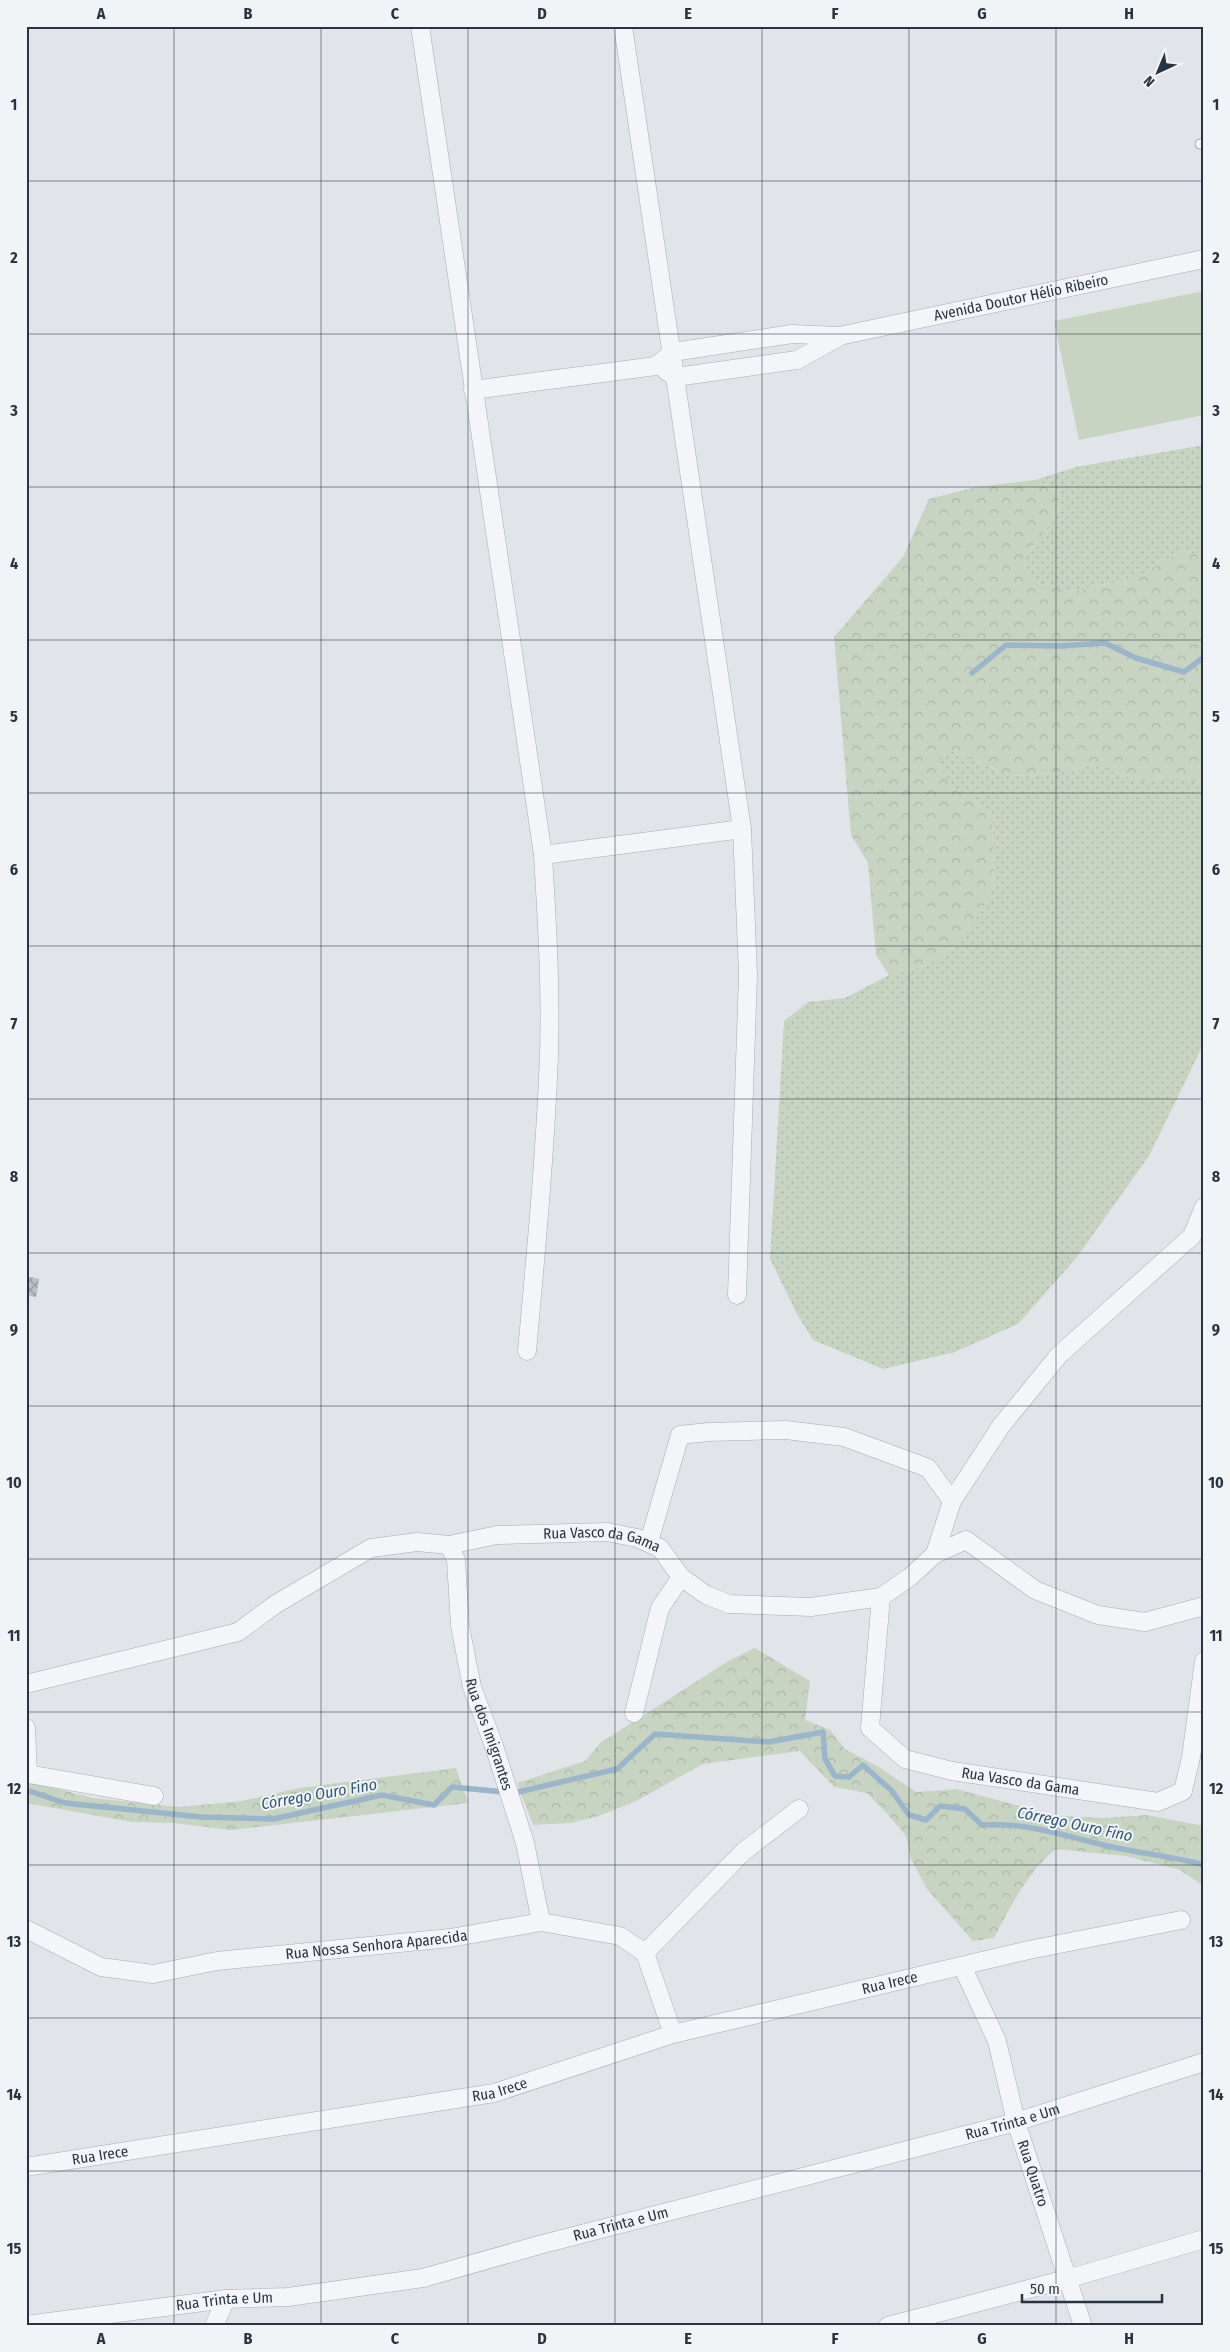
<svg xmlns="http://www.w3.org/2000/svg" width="1230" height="2352" font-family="'Fira Sans Condensed',sans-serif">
<defs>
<pattern id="grass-dots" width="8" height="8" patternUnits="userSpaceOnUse" patternTransform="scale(1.25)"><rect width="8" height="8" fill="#c8d4c2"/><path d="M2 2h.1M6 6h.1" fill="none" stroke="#acb7a8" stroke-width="1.8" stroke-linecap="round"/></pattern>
<pattern id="forest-crowns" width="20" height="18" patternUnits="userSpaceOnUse" patternTransform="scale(1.25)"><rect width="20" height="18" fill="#c8d4c2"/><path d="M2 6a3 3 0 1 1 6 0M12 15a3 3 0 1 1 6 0" fill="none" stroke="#acb7a8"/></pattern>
<pattern id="building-cross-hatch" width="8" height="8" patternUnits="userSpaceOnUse" patternTransform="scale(1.25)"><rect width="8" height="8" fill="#b8bfc7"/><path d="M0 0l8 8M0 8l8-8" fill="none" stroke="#969ca3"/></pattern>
</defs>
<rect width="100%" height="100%" fill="#e1e5ea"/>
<!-- grass -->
<path fill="url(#grass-dots)" d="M1204,445V557L1183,550L1135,578L1068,592L1031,581L1023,558L1060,512L1059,491L1035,480L1076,467Z
M949,750L1012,776L1057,773L1094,765L1138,781L1172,777L1204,782V1043L1149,1156L1077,1257L1018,1324L955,1352L883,1369L813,1340L798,1316L770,1259L784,1021L808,1002L845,998L889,975L927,965L954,947L994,887L992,812L951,787L938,763Z"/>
<!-- forest -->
<path fill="url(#forest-crowns)" d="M1035,480L1059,491L1060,512L1023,558L1031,581L1069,592L1135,578L1183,550L1204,557V782L1172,777L1138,781L1094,765L1057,773L1012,776L949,750L938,763L951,787L992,812L994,887L978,916L954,947L927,965L889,975L876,955L868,863L851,835L834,637L903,557L929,499L976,487Z
M755,1648L810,1681L805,1720L830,1730L845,1749L879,1767L916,1792L956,1789L1057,1816L1104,1818L1147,1815L1204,1826V1886L1180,1870L1126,1856L1055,1849C1027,1874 1011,1905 994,1938L973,1941L927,1889L911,1859L906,1836L891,1818L867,1793L834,1787L800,1751L703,1764L636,1801L599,1816L570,1823L533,1825L517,1783L585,1761L600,1743L730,1660Z
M456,1768L468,1803L231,1830L173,1823L132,1822L26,1803V1781L93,1798L178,1807L242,1801L299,1788Z"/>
<!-- pitch -->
<path fill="#c8d4c2" d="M1204,291V415L1079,440L1054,321Z"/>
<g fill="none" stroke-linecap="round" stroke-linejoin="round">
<!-- stream -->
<path stroke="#9bb6ca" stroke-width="5.5" d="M972,673L1006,645L1060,646L1105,643L1136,658L1184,672L1204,657
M26,1790L65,1803L201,1817L273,1819L382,1795L434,1805L452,1787L514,1793L617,1769L655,1734L769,1742L823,1732L825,1759L835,1776L849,1777L863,1765L892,1791L909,1815L926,1820L940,1806L965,1809L982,1825C1033,1822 1069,1838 1117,1848C1146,1854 1175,1857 1204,1865"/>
</g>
<!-- building -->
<path fill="url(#building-cross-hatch)" d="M26,1276L39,1279L36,1297L26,1295Z"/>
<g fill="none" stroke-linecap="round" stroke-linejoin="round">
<!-- service casing -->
<g stroke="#a6acb4" stroke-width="11">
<path id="service" d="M1200,144L1204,143"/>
</g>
<!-- minor casing -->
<g stroke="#a6acb4" stroke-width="19">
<g id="minor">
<path d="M420,26L543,855C547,922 551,989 549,1056C545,1155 536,1253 527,1351"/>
<path d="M623,26L742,829L748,975L737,1295"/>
<path d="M666,371L676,377L797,360L839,337"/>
<path id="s1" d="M473,390L656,366L673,352L792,334L839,336L1204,259"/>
<path d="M543,855L742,829"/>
<path d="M952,1501L1001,1426L1059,1355L1192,1236L1204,1207"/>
<path d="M649,1542L680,1435L708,1432L786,1430L844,1437L928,1468L952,1501L935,1554"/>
<path id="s2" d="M449,1545L456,1560L460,1626L472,1687L494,1746L525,1843L541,1922"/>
<path id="s3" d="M881,1597L870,1728L905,1759L952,1771L1158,1802L1183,1791L1191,1757L1204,1661"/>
<path id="s4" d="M26,1684L238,1632L276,1604L371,1548L417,1542L449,1545L497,1535L607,1532L637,1538L660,1548L681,1577L706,1595L729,1604L811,1607L881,1597L910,1577L935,1554L966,1540L1035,1590L1098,1615L1145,1622L1204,1606"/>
<path d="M634,1713L660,1608L681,1577"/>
<path d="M26,1728L28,1774L154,1796"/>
<path id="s5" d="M26,1929L101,1967L153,1974L217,1961L450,1938L541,1922L620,1936L645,1953L673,2034"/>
<path d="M645,1953L743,1852L799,1809"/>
<path id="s6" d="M962,1966L997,2041L1016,2122L1083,2326"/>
<path id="s7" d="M26,2167L494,2093L673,2034L1029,1950L1181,1920"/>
<path id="s8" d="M26,2325L226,2299L288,2297L423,2278L539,2245L1016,2122L1204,2062"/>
<path d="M214,2326L226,2299"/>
<path d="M888,2326L1067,2279L1204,2239"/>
</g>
</g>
<!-- service -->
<use href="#service" stroke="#f4f5f8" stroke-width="9"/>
<!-- minor -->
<use href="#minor" stroke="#f4f5f8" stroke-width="18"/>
</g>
<!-- grid -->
<path fill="none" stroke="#293442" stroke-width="1" stroke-opacity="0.55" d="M174,26V2326M321,26V2326M468,26V2326M615,26V2326M762,26V2326M909,26V2326M1056,26V2326M26,181H1204M26,334H1204M26,487H1204M26,640H1204M26,793H1204M26,946H1204M26,1099H1204M26,1253H1204M26,1406H1204M26,1559H1204M26,1712H1204M26,1865H1204M26,2018H1204M26,2171H1204"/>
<g text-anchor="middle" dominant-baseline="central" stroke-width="4" stroke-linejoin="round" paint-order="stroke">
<!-- street labels -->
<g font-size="15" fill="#293442" stroke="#f0f4f7">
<text stroke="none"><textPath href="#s1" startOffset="560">Avenida Doutor Hélio Ribeiro</textPath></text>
<text stroke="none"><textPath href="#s4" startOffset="609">Rua Vasco da Gama</textPath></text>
<text stroke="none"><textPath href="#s2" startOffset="195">Rua dos Imigrantes</textPath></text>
<text stroke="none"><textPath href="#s3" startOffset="296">Rua Vasco da Gama</textPath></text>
<text stroke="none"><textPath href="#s5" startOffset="362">Rua Nossa Senhora Aparecida</textPath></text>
<text stroke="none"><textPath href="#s7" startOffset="885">Rua Irece</textPath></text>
<text stroke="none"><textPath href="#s7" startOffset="480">Rua Irece</textPath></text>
<text stroke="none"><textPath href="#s8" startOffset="1010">Rua Trinta e Um</textPath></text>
<text stroke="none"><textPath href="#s7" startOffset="75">Rua Irece</textPath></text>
<text stroke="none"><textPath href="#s6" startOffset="220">Rua Quatro</textPath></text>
<text stroke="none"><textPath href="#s8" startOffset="605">Rua Trinta e Um</textPath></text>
<text stroke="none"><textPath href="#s8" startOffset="200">Rua Trinta e Um</textPath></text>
</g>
<!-- water labels -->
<g font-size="16" font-style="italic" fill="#325677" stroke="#f0f4f7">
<text transform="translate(319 1794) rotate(-10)">Córrego Ouro Fino</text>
<text transform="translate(1075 1824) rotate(12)">Córrego Ouro Fino</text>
</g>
</g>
<!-- border -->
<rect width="1230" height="2352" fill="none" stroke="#f0f4f7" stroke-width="55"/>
<!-- north arrow -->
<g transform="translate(1158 72) rotate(224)" stroke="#f0f4f7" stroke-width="4" paint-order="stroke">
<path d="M0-4L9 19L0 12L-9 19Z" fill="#293442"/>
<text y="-8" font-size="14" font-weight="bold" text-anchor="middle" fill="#293442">N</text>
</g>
<!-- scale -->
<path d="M1022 2294v8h140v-8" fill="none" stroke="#293442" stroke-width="2.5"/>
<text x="1030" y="2294" font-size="15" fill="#293442" stroke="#f0f4f7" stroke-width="4" paint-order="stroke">50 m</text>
<rect x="28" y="28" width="1174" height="2296" fill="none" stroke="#293442" stroke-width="2"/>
<g font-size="16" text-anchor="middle" font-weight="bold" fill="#293442">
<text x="101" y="19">A</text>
<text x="248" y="19">B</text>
<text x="395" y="19">C</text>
<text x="542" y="19">D</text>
<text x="688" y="19">E</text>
<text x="835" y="19">F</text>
<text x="982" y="19">G</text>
<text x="1129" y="19">H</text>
<text x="14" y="110">1</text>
<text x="1216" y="110">1</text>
<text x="14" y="263">2</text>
<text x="1216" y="263">2</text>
<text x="14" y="416">3</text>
<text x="1216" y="416">3</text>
<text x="14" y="569">4</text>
<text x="1216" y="569">4</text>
<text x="14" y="722">5</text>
<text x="1216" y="722">5</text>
<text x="14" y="875">6</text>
<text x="1216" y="875">6</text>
<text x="14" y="1029">7</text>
<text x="1216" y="1029">7</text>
<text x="14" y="1182">8</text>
<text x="1216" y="1182">8</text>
<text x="14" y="1335">9</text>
<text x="1216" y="1335">9</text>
<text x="14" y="1488">10</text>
<text x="1216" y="1488">10</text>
<text x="14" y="1641">11</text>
<text x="1216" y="1641">11</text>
<text x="14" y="1794">12</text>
<text x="1216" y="1794">12</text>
<text x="14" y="1947">13</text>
<text x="1216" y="1947">13</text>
<text x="14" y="2100">14</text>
<text x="1216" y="2100">14</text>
<text x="14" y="2254">15</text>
<text x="1216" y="2254">15</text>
<text x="101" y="2344">A</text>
<text x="248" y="2344">B</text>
<text x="395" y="2344">C</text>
<text x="542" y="2344">D</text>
<text x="688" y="2344">E</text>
<text x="835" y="2344">F</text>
<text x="982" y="2344">G</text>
<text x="1129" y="2344">H</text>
</g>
</svg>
